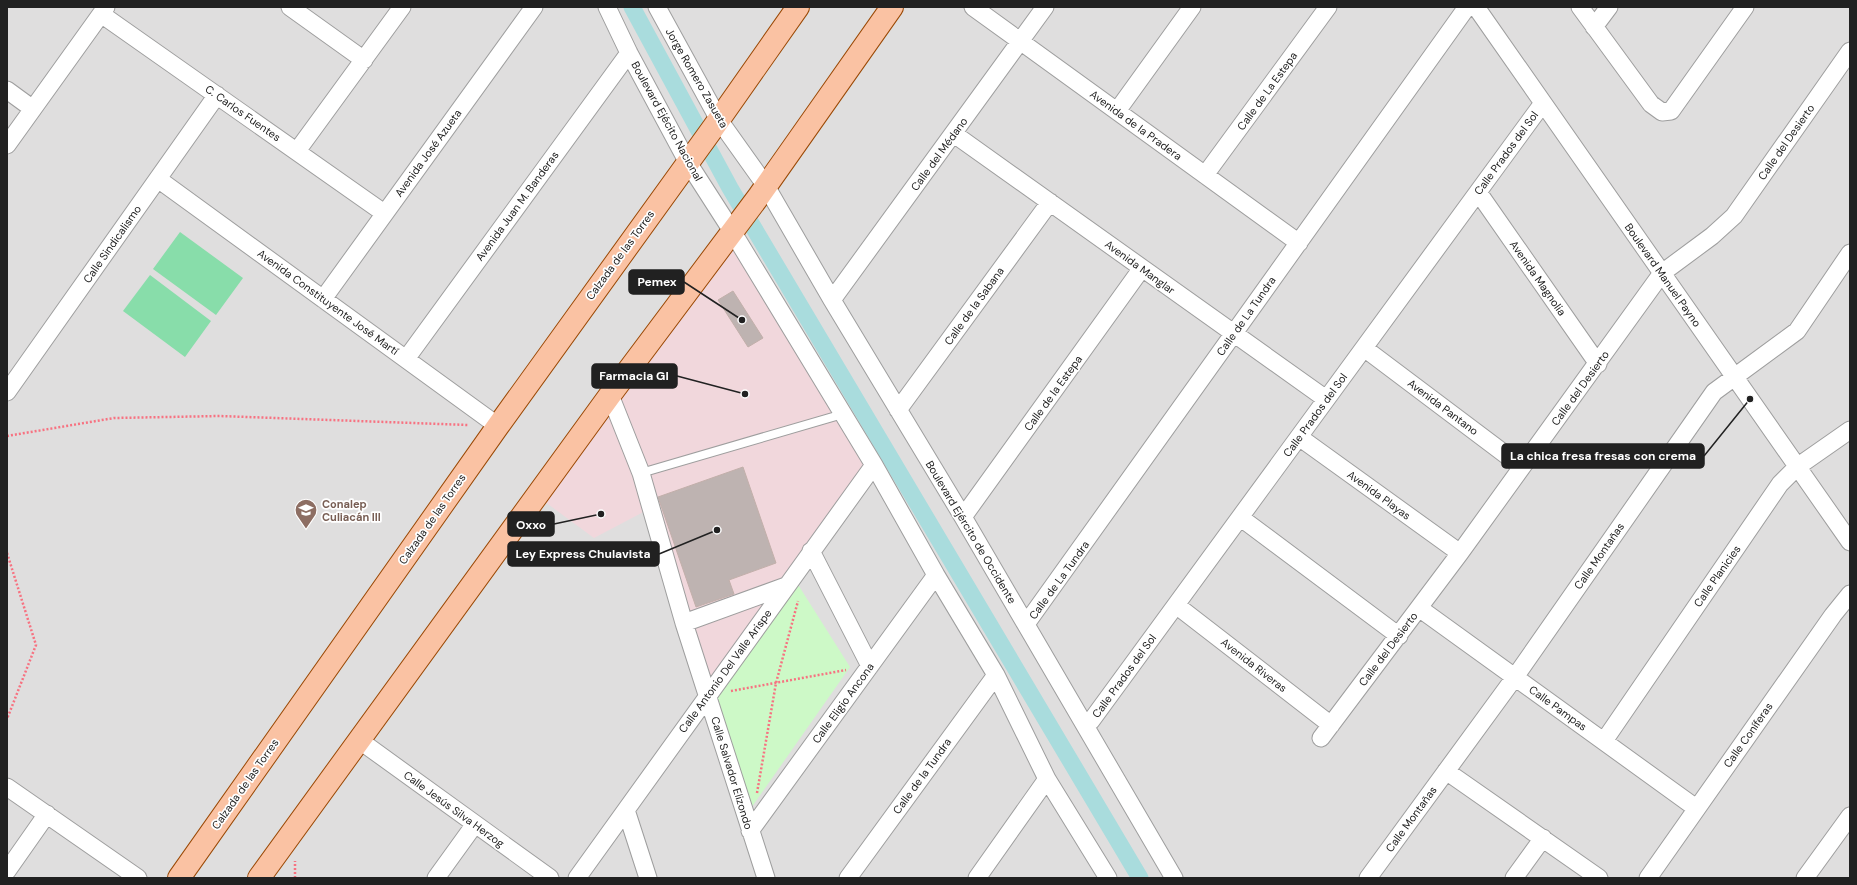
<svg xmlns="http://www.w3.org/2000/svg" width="1857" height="885" font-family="'DM Sans',sans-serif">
<rect width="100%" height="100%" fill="#f1ece7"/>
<!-- residential -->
<path fill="#dfdede" d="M7,7H1850V878H7Z"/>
<!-- commercial -->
<path fill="#f1d7dc" d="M732,231L874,465L708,695L651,508L594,538L537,496Z"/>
<!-- park -->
<path fill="#cdf9c7" d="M797,583L850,667L749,811L714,701Z"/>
<!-- pitch -->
<path fill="#8da" d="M180,232L243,278L216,315L153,269Z
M150,275L211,321L185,357L123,311Z"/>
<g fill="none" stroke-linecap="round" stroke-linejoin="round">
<!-- canal -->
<path stroke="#a9dcdd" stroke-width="17" d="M632,7L730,188L1140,878"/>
</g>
<!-- building -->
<path fill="#beb3b1" stroke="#c2afaa" d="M733,291L763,338L748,347L718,300Z
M743,467L776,563L729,580L734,594L696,607L658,497Z"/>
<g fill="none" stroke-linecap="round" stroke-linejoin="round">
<!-- service casing -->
<g stroke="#9e9e9e" stroke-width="10">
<path id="service" d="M641,473L843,414"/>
</g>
<!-- minor casing -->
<g stroke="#9e9e9e" stroke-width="19">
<path id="minor" d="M290,7L364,60
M607,7L629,53L687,161L732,231L874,465L936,575L996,675L1047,779L1108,878
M657,7L719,120L766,186L832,300L963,517L1174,878
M973,7L1299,243
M1476,7L1850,542
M1580,7L1651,104L1662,112L1671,111L1745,7
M101,14L384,213
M1594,27L1609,7
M7,90L33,109
M1117,111L1192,7
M954,134L1326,399
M7,145L106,7
M297,151L402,7
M1205,175L1328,7
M158,179L498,426
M1478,192L1598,364
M323,299L534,7
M832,300L1045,7
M1364,348L1522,467
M406,359L629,53
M7,392L217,95
M610,395L641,473L684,623L766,878
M898,410L1050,202
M1299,437L1460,553
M963,517L1142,268
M1241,518L1399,636
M811,551L870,666
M1176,605L1331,725
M1419,608L1696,808
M684,623L786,586
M1026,624L1467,7
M1085,725L1091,721L1543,103
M1321,738L1460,553L1662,273L1712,236L1734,216L1850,51
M359,740L550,878
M1604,741L1780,484L1797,467L1850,430
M1446,771L1599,878
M7,787L138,878
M626,810L648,878
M750,831L936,575
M7,871L47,814
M436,878L475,824
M577,878L874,465
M848,878L996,675
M977,878L1047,779
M1368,878L1515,677L1714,392L1797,331L1850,253
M1514,878L1543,838
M1648,878L1833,615L1850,594
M1805,878L1850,816"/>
</g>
<!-- primary casing -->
<g stroke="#9a4804" stroke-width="24">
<path id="primary" d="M179,878L498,426L713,128L798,7
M259,878L610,395L759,196L892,7"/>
</g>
<!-- path -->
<path stroke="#f77281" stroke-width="2.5" stroke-dasharray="2 2" stroke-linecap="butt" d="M7,436L114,418L220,416L468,425
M7,553L36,645L7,719
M731,691L846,670
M757,793L776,683L798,601
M295,878V861"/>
<!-- service -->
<use href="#service" stroke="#fff" stroke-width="8"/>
<!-- minor -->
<use href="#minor" stroke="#fff" stroke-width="17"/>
<!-- primary -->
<use href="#primary" stroke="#fac2a3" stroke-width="22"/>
</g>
<!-- icons -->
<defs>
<g id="school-pin" transform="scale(1.15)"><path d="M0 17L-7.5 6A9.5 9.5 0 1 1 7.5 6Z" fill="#8d6e63" stroke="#fff"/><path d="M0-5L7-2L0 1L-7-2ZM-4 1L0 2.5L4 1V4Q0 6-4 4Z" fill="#fff"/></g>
</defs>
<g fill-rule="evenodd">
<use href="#school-pin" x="306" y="510"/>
</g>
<g text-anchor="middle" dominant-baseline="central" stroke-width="3.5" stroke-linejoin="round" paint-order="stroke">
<!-- street labels -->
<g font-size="11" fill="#212121" stroke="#fff">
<text transform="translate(697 78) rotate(60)">Jorge Romero Zasueta</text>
<text transform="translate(1267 91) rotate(-54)">Calle de La Estepa</text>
<text transform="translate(243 113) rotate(35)">C. Carlos Fuentes</text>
<text transform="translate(667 121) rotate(61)">Boulevard Ejécito Nacional</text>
<text transform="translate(1136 125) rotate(36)">Avenida de la Pradera</text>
<text transform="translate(1786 142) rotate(-55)">Calle del Desierto</text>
<text transform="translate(428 153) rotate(-54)">Avenida José Azueta</text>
<text transform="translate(1506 153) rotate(-54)">Calle Prados del Sol</text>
<text transform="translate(939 154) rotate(-54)">Calle del Médano</text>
<text transform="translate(517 206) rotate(-54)">Avenida Juan M. Banderas</text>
<text transform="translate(112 244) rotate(-55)">Calle Sindicalismo</text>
<text transform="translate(620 255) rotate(-54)">Calzada de las Torres</text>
<text transform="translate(1140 267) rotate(36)">Avenida Manglar</text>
<text transform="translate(1663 275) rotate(55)">Boulevard Manuel Payno</text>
<text transform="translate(1538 278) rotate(55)">Avenida Magnolia</text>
<text transform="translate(328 302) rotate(36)">Avenida Constituyente José Martí</text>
<text transform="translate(974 306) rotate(-54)">Calle de la Sabana</text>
<text transform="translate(1246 316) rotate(-55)">Calle de La Tundra</text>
<text transform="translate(1580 388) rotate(-54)">Calle del Desierto</text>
<text transform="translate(1053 393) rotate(-54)">Calle de la Estepa</text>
<text transform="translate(1443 407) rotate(37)">Avenida Pantano</text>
<text transform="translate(1315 415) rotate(-54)">Calle Prados del Sol</text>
<text transform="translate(1379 495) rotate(36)">Avenida Playas</text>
<text transform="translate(432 519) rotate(-55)">Calzada de las Torres</text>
<text transform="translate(971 532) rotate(59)">Boulevard Ejército de Occidente</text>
<text transform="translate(1599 556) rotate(-55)">Calle Montañas</text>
<text transform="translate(1717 576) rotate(-55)">Calle Planicies</text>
<text transform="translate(1059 580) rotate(-54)">Calle de La Tundra</text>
<text transform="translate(1388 649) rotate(-53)">Calle del Desierto</text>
<text transform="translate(1254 665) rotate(38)">Avenida Riveras</text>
<text transform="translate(725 671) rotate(-54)">Calle Antonio Del Valle Arispe</text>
<text transform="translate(1124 676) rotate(-54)">Calle Prados del Sol</text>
<text transform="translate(843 703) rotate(-54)">Calle Eligio Ancona</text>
<text transform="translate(1558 708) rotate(36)">Calle Pampas</text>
<text transform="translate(1748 735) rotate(-55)">Calle Coníferas</text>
<text transform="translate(732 773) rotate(73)">Calle Salvador Elizondo</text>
<text transform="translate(922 776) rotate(-54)">Calle de la Tundra</text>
<text transform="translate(245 784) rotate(-55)">Calzada de las Torres</text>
<text transform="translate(454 809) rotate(36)">Calle Jesús Silva Herzog</text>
<text transform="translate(1411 819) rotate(-54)">Calle Montañas</text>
</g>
<!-- education labels -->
<g font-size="11" font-weight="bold" fill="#785e54" stroke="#fff" text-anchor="start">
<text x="322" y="504">Conalep<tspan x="322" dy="13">Culiacán III</tspan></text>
</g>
</g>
<!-- callouts -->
<path fill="none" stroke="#212121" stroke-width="1.5" d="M742 320L684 282M745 394L677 376M1750 399L1704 456M601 514L554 524M717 530L659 554"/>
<g fill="#212121" stroke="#fff" stroke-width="1.5">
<circle cx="742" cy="320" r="4"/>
<circle cx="745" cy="394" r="4"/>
<circle cx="1750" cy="399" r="4"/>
<circle cx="601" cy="514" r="4"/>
<circle cx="717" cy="530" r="4"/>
</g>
<g fill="#212121" stroke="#212121" stroke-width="1.5">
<rect x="629" y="270" width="55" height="24" rx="4"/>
<rect x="592" y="364" width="85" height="24" rx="4"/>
<rect x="1502" y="444" width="202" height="24" rx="4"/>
<rect x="508" y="512" width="46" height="24" rx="4"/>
<rect x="508" y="542" width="151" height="24" rx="4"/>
</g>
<g font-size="12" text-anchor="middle" font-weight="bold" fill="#fff">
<text x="657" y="286">Pemex</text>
<text x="634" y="380">Farmacia GI</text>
<text x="1603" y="460">La chica fresa fresas con crema</text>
<text x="531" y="529">Oxxo</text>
<text x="583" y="558">Ley Express Chulavista</text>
</g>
<!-- border -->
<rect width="1857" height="885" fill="none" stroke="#212121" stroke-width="16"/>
</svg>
